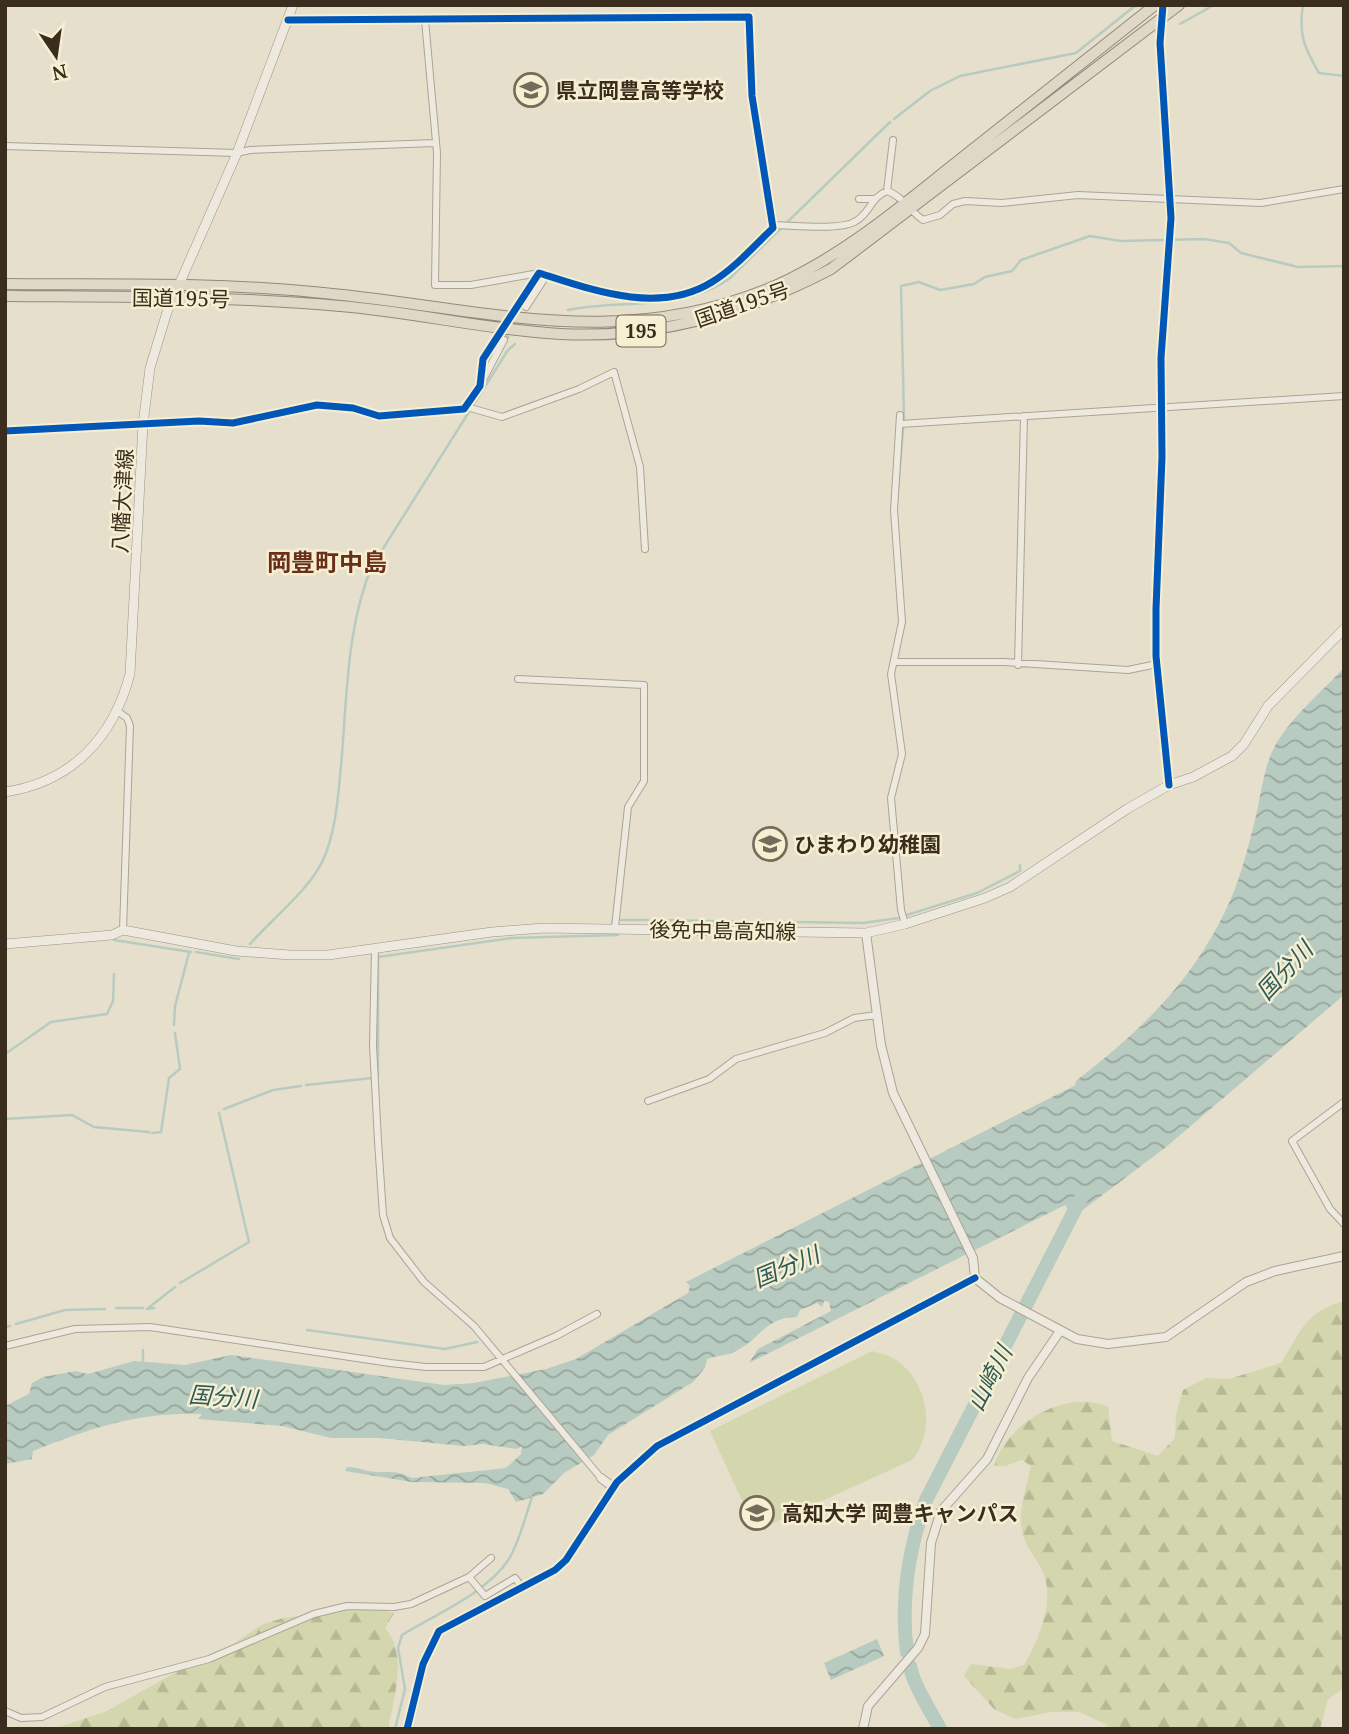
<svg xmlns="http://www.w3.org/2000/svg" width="1349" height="1734" font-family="'Noto Serif','Noto Sans JP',serif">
<defs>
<pattern id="forest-firs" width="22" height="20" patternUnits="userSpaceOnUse" patternTransform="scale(1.75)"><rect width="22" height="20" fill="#d4d6ae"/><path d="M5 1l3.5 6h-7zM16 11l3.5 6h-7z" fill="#b7b895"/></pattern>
<pattern id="water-waves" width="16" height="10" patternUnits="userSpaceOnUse" patternTransform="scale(1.75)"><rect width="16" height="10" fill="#b8cbc1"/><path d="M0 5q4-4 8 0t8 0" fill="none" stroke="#97a59c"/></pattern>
</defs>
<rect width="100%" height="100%" fill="#e6dfcc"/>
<!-- forest -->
<path fill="url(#forest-firs)" d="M1344,1301V1692L1341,1690L1328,1699L1320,1729H1109L1107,1725L1079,1712H1052L1015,1719L994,1709L964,1676L971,1664L1010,1669L1024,1665C1039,1640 1057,1597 1041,1568C1033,1554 1025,1546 1022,1530C1018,1511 1027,1485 1031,1466L1022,1460L1005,1466H994C1007,1423 1066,1388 1108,1407L1112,1441L1158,1456L1175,1438L1176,1414L1183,1390L1206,1378L1229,1379L1281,1363C1301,1332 1304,1312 1344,1301Z
M368,1607L394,1613L385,1628C408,1653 394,1698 388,1729H53L107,1711L185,1667L224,1651L261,1625L283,1618Z"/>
<!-- park -->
<path fill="#d4d6ae" d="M872,1351C879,1353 888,1355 893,1358C928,1379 937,1430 912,1460L756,1531L710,1431Z"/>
<!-- water -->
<path fill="url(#water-waves)" d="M1344,668V995L1166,1147L1084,1209H1068L1065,1205L749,1363L758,1349L831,1311L829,1302L824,1301L822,1307L817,1303L800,1310L797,1317C766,1317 762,1337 738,1350C727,1356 718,1355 707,1359L705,1368L693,1382L608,1435L594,1455L564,1473L543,1494L516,1502L508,1489L485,1483L412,1482L345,1471L347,1467C358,1467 367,1472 377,1472C392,1472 398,1471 412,1478L506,1468L521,1454L522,1446L517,1449L483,1444L464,1446L379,1438H331L282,1426L198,1419L202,1414C138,1412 91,1428 33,1451L32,1459L5,1464V1406L29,1394L32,1383L43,1377L76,1371L88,1374L134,1361L185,1365L231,1355L444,1385L474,1383L546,1369L576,1359L688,1293L690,1286L686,1282L1074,1086L1077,1080C1143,1029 1194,980 1229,903C1241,877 1249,844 1256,816C1262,790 1264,762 1279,739C1296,713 1322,691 1344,668Z
M877,1639L884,1656L831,1680L824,1663Z"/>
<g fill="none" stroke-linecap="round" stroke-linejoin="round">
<!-- stream -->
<path stroke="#b8cbc1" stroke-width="2.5" d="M1303,5C1298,34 1305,49 1319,73L1344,76
M1180,24L1214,5
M894,119L930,91L960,76L1076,53L1136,5
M568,310C623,299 681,312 729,279L890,122
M898,488L904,418L901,286L919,282L940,290L974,284L985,277L1012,271L1021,260L1090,236L1121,241L1204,239L1229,243L1241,253L1298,267L1344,266
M907,915L977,893L1020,871V865
M621,920H648
M655,920L765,922
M772,922H787
M795,922L863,923L899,918
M114,940L191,952
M250,944C271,920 310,889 323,860C336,832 338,796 341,766C347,700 346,628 372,566L508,350L515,344
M196,952L239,959
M174,1025L175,1006L189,953
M5,1054L51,1022L107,1014L113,1001L114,974
M378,1077V957L512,938L618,935
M306,1085L372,1078
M224,1109L273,1090L301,1086
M5,1119L72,1115L94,1127L149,1132
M152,1133L161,1132L169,1078L180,1069L175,1033
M180,1283L249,1242L219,1113
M116,1308H143
M147,1309L175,1287
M147,1309L154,1308
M16,1324L65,1310L105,1309
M5,1327L10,1326
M307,1330L445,1349L477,1342
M143,1362V1350
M395,1729L405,1689L398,1648L402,1635C436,1614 487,1593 509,1559C520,1540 525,1518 532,1497"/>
<!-- river -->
<path stroke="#b8cbc1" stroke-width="14" d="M907,1652C900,1601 909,1547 926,1500L1083,1194
M910,1666C914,1687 930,1709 940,1729"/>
<!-- minor-tunnel -->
<path stroke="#c4bba9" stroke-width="6" stroke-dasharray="6 3" stroke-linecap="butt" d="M504,340L526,307"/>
<!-- minor casing -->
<g stroke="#aba496" stroke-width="8">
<path id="minor" d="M425,20L437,153L435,285H471L539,273
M5,146L237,153L250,150L435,143
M887,191L893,140
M859,199H874
M773,225C792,225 841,231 856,221C870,213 871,197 887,191C901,195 911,212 923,220L940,215L953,204L965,201L1002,203L1078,195L1261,203L1344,189
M526,307L546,276
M484,378L504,340
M467,407L502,417L579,389L614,372L640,467L645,549
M900,415L894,510L902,622L891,674L902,754L891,798L901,910L905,924
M900,424L1344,396
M5,431L199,421L233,423L317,405L353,408L379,416L464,409L480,386L483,359L539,273C592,290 659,315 712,282C735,268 754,246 773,228L752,96L749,17L288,20
M894,662H1004L1128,670L1157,664
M1018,665L1024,416
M518,679L644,685V781L628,807L615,927
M117,711L127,718L130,726L123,930
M375,949L373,1045L378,1141L383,1215L390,1238L424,1282L474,1326L601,1478
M648,1101L709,1079L736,1059L825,1033L854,1018L877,1015
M1344,1102L1292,1141L1330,1209L1344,1224
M5,1346L75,1329L150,1327L390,1363L426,1367H484L556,1336L597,1314
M469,1577L491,1558
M5,1711L21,1718L42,1717L105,1687L209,1659L314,1614L347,1606L394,1607L411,1604L469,1577L485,1596L515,1578L521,1586"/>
</g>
<!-- tertiary casing -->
<g stroke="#aba496" stroke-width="10">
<path id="tertiary" d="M1163,5L1160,43L1171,218L1161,358L1162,457L1156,609V656L1169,785
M866,933L881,1045L893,1093L973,1258L975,1278
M975,1278L1000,1298L1077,1339L1108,1344L1166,1337L1246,1282L1275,1271L1344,1256
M601,1478L613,1487
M407,1729L423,1664L439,1631L555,1570L566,1560L617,1482L657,1446L975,1278
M863,1729L868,1706L918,1648L925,1634L931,1543L941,1511L987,1459L1028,1378L1060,1331"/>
</g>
<!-- secondary casing -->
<g stroke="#9b9385" stroke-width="10">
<path id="secondary" d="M5,792C72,782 113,738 130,674L143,424L150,368L167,312L237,153L293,5
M5,944L112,935L123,930L236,951L290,955H328L492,932L544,928L866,933L905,924L985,898L1010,887L1127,809L1169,785L1193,777L1232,756L1244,744L1268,706L1344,629"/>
</g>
<!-- trunk casing -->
<g stroke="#91897c" stroke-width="12">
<path id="trunk" d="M5,284C108,285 211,282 313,292C477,306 616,355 777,285C844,255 901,206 958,161C1024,109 1089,57 1155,5
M5,296C117,297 228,296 340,306C414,312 487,330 561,334C657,339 747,313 831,269L1179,5"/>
</g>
<!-- minor -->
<use href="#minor" stroke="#ede9df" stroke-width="6"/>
<!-- tertiary -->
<use href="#tertiary" stroke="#ede9df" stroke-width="8"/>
<!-- secondary -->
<use href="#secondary" stroke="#ede9df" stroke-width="9"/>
<!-- trunk -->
<use href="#trunk" stroke="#dfd8c6" stroke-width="10"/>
<!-- cycleway casing -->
<g stroke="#f7efd2" stroke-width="11">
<path id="cycleway" d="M1163,5L1160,43L1171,218L1161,358L1162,457L1156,609V656L1169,785
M5,431L199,421L233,423L317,405L353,408L379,416L464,409L480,386L483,359L539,273C592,290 659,315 712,282C735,268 754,246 773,228L752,96L749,17L288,20
M407,1729L423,1664L439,1631L555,1570L566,1560L617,1482L657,1446L975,1278"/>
</g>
<!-- cycleway -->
<use href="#cycleway" stroke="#0057b8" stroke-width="7"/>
</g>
<!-- icons -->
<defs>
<g id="school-ring" transform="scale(1.75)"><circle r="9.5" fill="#f7efd2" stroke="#766b5a" stroke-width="1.5"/><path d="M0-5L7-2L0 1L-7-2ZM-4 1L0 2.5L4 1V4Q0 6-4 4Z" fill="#766b5a"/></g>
<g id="university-ring" transform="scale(1.75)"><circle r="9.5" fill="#f7efd2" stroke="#766b5a" stroke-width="1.5"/><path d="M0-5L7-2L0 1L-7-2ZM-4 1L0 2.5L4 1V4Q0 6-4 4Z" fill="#766b5a"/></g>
</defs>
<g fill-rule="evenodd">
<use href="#school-ring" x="531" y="90"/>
<use href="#school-ring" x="770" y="844"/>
<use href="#university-ring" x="757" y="1513"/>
</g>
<g text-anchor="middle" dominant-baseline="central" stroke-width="5" stroke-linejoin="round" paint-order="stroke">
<!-- shield labels -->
<rect fill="#f7efd2" stroke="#736753" stroke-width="2" x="616.5" y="315.5" width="49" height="31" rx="5"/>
<g font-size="19" font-weight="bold" fill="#3a2d1d">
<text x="641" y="331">195</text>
</g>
<!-- poi labels -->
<g font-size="21" font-weight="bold" fill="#3a2d1d" stroke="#f7efd2" text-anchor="start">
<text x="556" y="90">県立岡豊高等学校</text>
<text x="794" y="844">ひまわり幼稚園</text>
<text x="782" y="1513">高知大学 岡豊キャンパス</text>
</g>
<!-- street labels -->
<g font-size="21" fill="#3a2d1d" stroke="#f7efd2">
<text transform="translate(181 298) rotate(1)">国道195号</text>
<text transform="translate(742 304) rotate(-19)">国道195号</text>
<text transform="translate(122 501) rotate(-87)">八幡大津線</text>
<text transform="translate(723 930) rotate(1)">後免中島高知線</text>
</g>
<!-- water labels -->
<g font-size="23" font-style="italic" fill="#2c5b5a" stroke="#f7efd2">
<text transform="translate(1284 970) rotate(-47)">国分川</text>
<text transform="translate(786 1266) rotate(-23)">国分川</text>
<text transform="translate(989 1378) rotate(-63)">山崎川</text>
<text transform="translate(223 1396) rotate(4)">国分川</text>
</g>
<!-- quarter labels -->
<g font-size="24" font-weight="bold" fill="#692f1a" stroke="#f7efd2">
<text x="327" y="561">岡豊町中島</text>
</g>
</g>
<!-- border -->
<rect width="1349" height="1734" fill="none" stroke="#3a2d1d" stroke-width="14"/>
<!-- north arrow -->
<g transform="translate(56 56) rotate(167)" stroke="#f7efd2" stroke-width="5" paint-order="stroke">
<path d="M0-5L12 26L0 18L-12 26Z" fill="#3a2d1d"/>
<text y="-10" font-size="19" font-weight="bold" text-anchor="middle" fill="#3a2d1d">N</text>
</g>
</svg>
